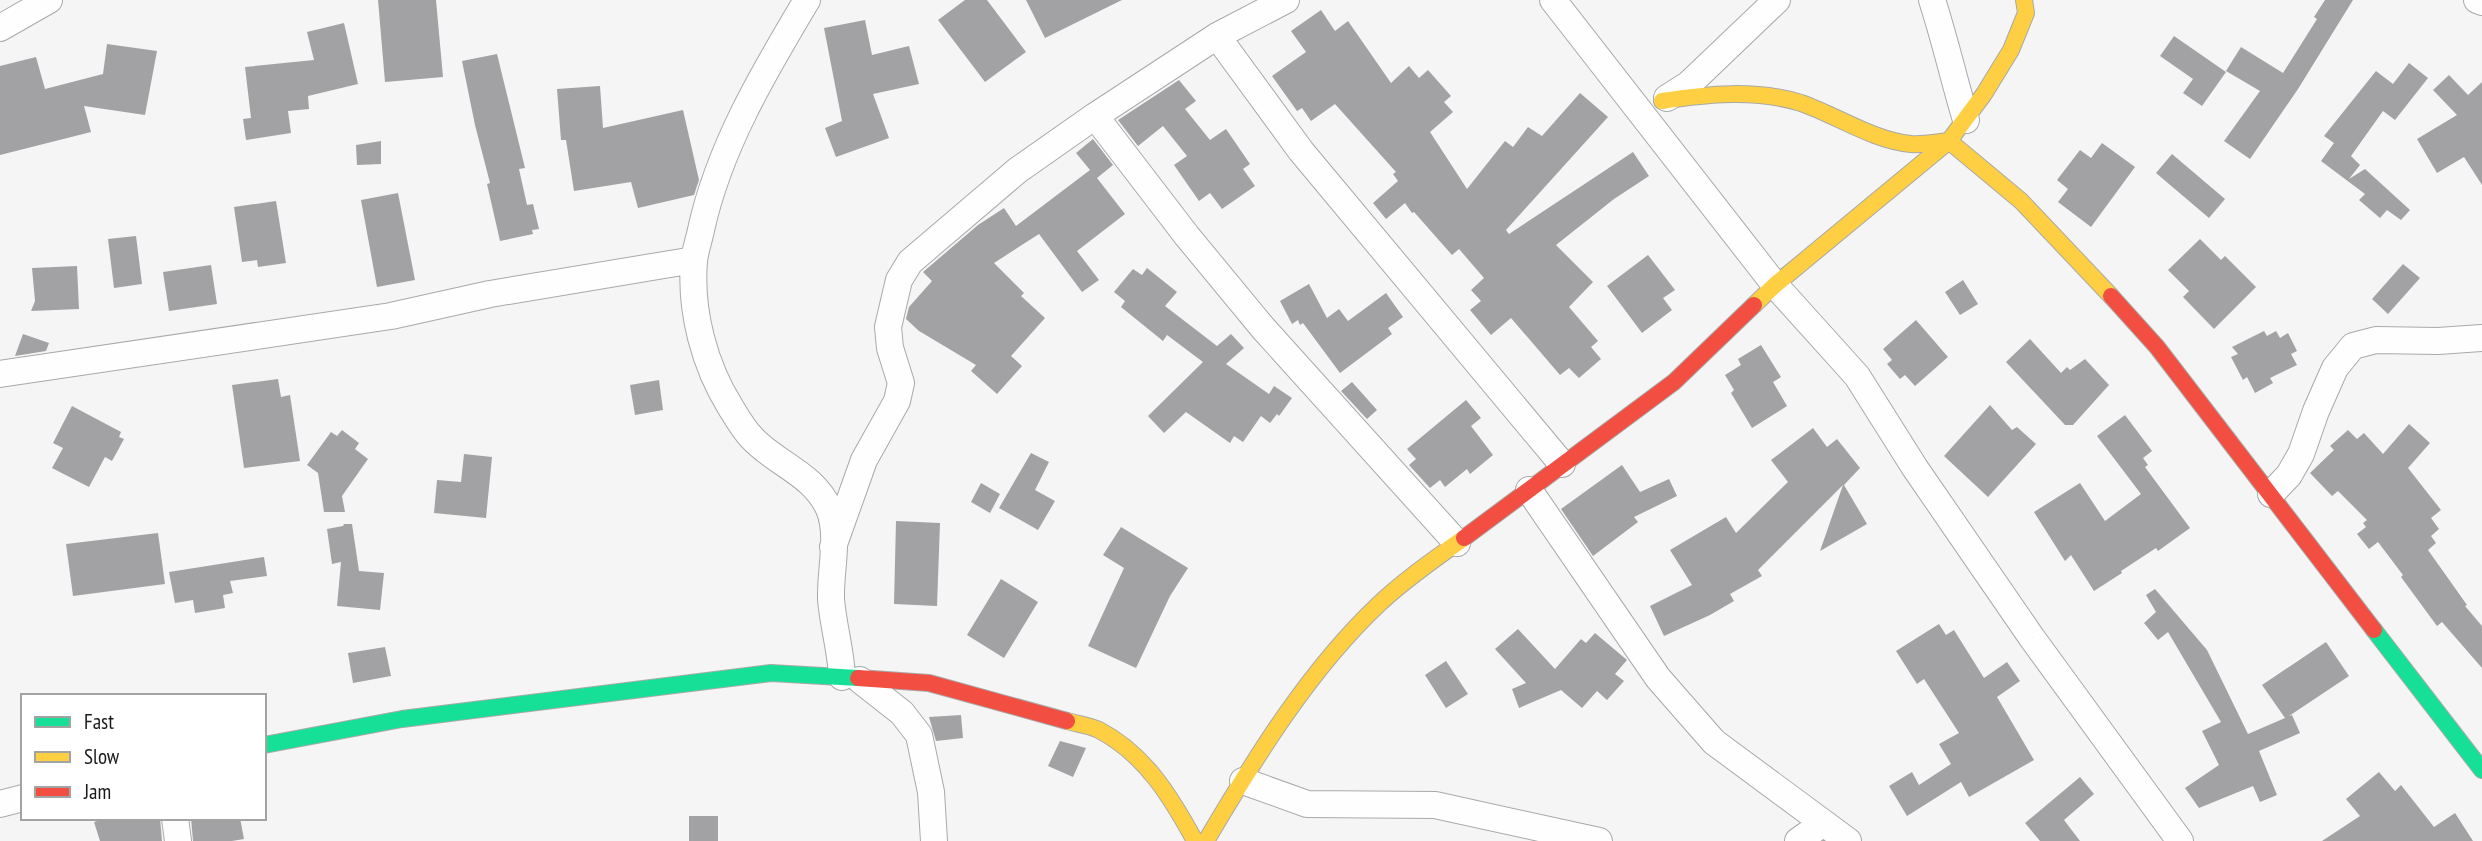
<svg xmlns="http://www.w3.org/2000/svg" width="2482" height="841" font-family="'PT Sans Narrow',sans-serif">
<rect width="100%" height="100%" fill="#f5f5f6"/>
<!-- building -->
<path fill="#a2a2a4" d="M378,0H436L443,77L385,82Z
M965,0H987L1026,52L985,82L938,20Z
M1026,0H1122L1045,38Z
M2325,0H2353L2298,89L2250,159L2224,141L2260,91L2226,71L2241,47L2283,73L2317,19L2314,17Z
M1321,10L1335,31L1348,21L1391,83L1409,66L1419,78L1428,70L1451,96L1444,102L1453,112L1430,132L1467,189L1505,141L1513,147L1528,127L1542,136L1580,93L1608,117L1506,230L1509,234L1633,152L1649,176L1614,199L1556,245L1593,282L1569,307L1598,341L1591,347L1601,359L1579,378L1569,368L1560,375L1511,318L1491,335L1470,310L1481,301L1471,290L1484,278L1459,249L1452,255L1414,212L1412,213L1405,203L1386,219L1373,203L1398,181L1393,174L1396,172L1335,104L1311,121L1302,108L1297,111L1272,76L1306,52L1291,31Z
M865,20L872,55L909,46L919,84L873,94L889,138L836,157L825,128L842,121L824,28Z
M344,23L358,84L308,96L309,109L288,111L291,133L246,140L243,119L251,118L245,67L314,60L307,32Z
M2174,36L2226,72L2202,106L2183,93L2193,79L2160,56Z
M107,44L157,51L145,115L84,106L91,132L0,155V66L36,57L45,89L103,74Z
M497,54L525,168L519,169L527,205L533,204L539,229L532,230L533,234L500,241L487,184L490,183L475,125L462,61Z
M2409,63L2428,78L2395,120L2383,111L2351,156L2360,165L2349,179L2365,169L2410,210L2401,220L2387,210L2380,218L2359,200L2365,194L2321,161L2334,143L2324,136L2376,71L2393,84Z
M2449,75L2468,95L2482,82V185L2464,157L2437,173L2417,139L2457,115L2433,90Z
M1179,80L1196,101L1185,109L1210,140L1226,129L1250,164L1243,169L1255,186L1222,209L1210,193L1199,201L1174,165L1187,156L1163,126L1138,146L1118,120Z
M600,86L603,128L683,110L699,180L694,195L638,208L631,182L574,191L566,140H561L557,89Z
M1093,139L1113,165L1097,178L1125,214L1077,251L1099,280L1082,292L1039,234L994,263L1024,293L1021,296L1045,318L1011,356L1022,366L997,394L971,371L976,365L919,331L906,319L909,307L932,281L923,272L978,225L1004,208L1016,226L1090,170L1076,153Z
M381,141V164L357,165L356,145Z
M2102,143L2135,167L2091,227L2058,202L2068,189L2057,180L2080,150L2091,158Z
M2172,154L2225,199L2209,218L2156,173Z
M398,193L415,280L377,287L361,200Z
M276,201L286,263L258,267L257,260L242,262L234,207Z
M136,236L142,284L114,288L108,239Z
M2200,239L2221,260L2225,256L2256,287L2214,329L2183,297L2189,291L2168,270Z
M1648,255L1675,290L1663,298L1672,310L1642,333L1607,286Z
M2403,264L2420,278L2388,314L2372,299Z
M211,265L217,304L169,311L163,272Z
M77,266L79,309L31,311L35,301L32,268Z
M1147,268L1177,292L1165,306L1217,346L1231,334L1244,348L1226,364L1269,394L1274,386L1292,398L1279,416L1277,414L1270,423L1261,416L1243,442L1234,436L1230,443L1186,412L1164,433L1148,416L1203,362L1167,335L1163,341L1121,307L1125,301L1114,292L1133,269L1142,275Z
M1963,280L1978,304L1960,315L1945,292Z
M1309,284L1327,318L1339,309L1348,321L1386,293L1403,317L1388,328L1392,334L1340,373L1303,323L1300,325L1298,320L1292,324L1280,301Z
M1916,320L1948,357L1915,386L1905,375L1900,379L1887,364L1892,360L1883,349Z
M2264,331L2267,336L2276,331L2280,338L2288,333L2297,351L2291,354L2297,365L2270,378L2273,383L2255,393L2247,377L2243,380L2231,357L2238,354L2232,347Z
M23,334L49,343L46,351L15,356Z
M2030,339L2061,373L2067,367L2070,370L2085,359L2109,385L2073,425H2065L2006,362Z
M1761,345L1781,377L1773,382L1787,406L1752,428L1731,393L1734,390L1725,375L1741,365L1738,359Z
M278,379L281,397L290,395L300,461L244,468L232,385Z
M659,380L663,410L635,415L630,385Z
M1352,382L1377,410L1367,419L1341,391Z
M1466,400L1481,418L1471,426L1493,455L1470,474L1467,469L1445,487L1440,480L1430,488L1409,465L1416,459L1407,449Z
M1990,405L2012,430L2017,427L2036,444L1988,497L1944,456Z
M72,406L121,432L119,437L124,439L112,461L105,457L89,487L52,468L63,448L53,443Z
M2125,415L2152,451L2143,458L2148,465L2145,467L2190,528L2158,551L2156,548L2121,571L2122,573L2094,591L2071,555L2065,561L2034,512L2080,483L2105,521L2141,494L2097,436Z
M2409,424L2430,443L2408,468L2441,510L2431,518L2439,529L2431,536L2436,543L2428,550L2467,605L2465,606L2482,626V668L2442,622L2437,626L2401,577L2403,575L2378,542L2369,549L2357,534L2366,527L2363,523L2367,520L2338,491L2332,496L2310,473L2334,450L2330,446L2348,430L2357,439L2364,433L2383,454Z
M1813,428L1827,447L1837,439L1860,468L1844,485L1867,524L1820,551L1843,485L1758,570L1762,576L1730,594L1734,601L1710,615L1664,636L1650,606L1692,585L1670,550L1726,517L1736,533L1788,482L1771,460Z
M342,430L359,443L355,449L368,459L342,496L345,512H324L318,473L307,465L331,432L337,436Z
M1031,453L1049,462L1035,490L1055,501L1038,530L999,508Z
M464,454L492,457L486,518L434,513L437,480L461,482Z
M1622,465L1640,492L1669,479L1677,496L1634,517L1638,522L1593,556L1561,509Z
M981,483L1000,494L990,513L971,502Z
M896,521L940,523L937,606L894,604Z
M344,524H352L359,571L384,573L380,610L337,606L341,562L332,564L327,529L343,526Z
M1121,527L1188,568L1170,596L1136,668L1088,646L1124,568L1103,555Z
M158,533L165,584L73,596L66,544Z
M264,557L267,576L230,581L233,593L223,595L225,608L195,613L193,600L175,603L169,572Z
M1001,579L1038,602L1004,658L967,635Z
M2155,589L2207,650L2248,734L2285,718L2262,685L2326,642L2349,676L2289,716L2292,715L2300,733L2259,751L2277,795L2260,802L2253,786L2199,808L2185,788L2219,765L2202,731L2221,722L2168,632L2158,640L2144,623L2156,612L2146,595Z
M1939,624L1946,635L1954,630L1984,678L2007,662L2020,681L1997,697L2034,760L1969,797L1961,782L1907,816L1889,786L1912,772L1919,785L1951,764L1939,744L1959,733L1924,679L1917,684L1896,651Z
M1518,629L1555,669L1581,639L1586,643L1595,633L1627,660L1615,674L1624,681L1607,700L1597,691L1582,708L1561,690L1519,708L1512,689L1526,683L1495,649Z
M385,647L391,676L353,683L348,653Z
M1446,661L1468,694L1446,708L1425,675Z
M961,715L963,738L936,741L929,717Z
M1060,741L1086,748L1073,777L1048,766Z
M2379,772L2395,791L2401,785L2434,827L2455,813L2473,841H2322L2360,816L2346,799Z
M2080,777L2094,794L2064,820L2080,841H2040L2025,823Z
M689,816H718V841H689Z
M107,818H160L162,841H100L94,822Z
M191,818H240L244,839L232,841H193Z"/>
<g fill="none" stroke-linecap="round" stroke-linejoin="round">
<!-- street casing -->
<g stroke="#a8a9a9" stroke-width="28">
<path id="street" d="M807,0C764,72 719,147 701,230C699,240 695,251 694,261C690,311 704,365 731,408C737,418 744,430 752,438C776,464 814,474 829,509C840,535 830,571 831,599C833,625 841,651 842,677
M1553,0L1775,285L1857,376L1915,468L2032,638L2180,841
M1932,0C1945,40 1954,80 1966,120
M2477,0L2482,2
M0,28L49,0
M1217,36L1301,151L1562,464
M1667,98L1689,84L1777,0
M1095,116L1187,236L1263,328L1457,543
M0,374L391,316L490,294L694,260
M1529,490L1658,678L1714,742L1848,841
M2271,494L2289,475L2301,454L2316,411L2335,368L2353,346L2376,340L2438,341L2482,338
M833,547L864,460L897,401L901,383L890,348L888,327L899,280L910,262L1018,170L1095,116L1217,36L1286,0
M860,680L902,713L919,735L931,792L934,841
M1243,781L1307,804L1435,805L1599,841
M0,804L23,798
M175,818L178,841
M1798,841L1822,824"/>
</g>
<!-- fast casing -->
<g stroke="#a8a9a9" stroke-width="18">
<path id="fast" d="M2374,630L2482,770
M264,745L402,719L771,673L858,678"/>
</g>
<!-- slow casing -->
<g stroke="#a8a9a9" stroke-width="18">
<path id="slow" d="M1662,101C1707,94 1756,89 1801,103C1838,116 1872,140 1911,144C1924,145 1937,142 1949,141L2021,201L2111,296
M1754,305L1775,285L1949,141L1984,94L2011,50L2026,13L2024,0
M1067,721C1077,724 1089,725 1099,730C1145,754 1171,797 1195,841
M1206,841C1255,758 1309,670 1379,604C1404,580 1435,559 1464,538"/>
</g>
<!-- jam casing -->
<g stroke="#a8a9a9" stroke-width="18">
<path id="jam" d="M2111,296L2157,347L2374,630
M1464,538L1674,382L1754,305
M858,678L929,683L1067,721"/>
</g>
<!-- street -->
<use href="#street" stroke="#fefefe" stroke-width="26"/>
<!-- fast -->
<use href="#fast" stroke="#16e098" stroke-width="16"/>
<!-- slow -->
<use href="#slow" stroke="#ffcf43" stroke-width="16"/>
<!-- jam -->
<use href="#jam" stroke="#f24e42" stroke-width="16"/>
</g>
<!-- legend -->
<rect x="21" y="694" width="245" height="126" fill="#ffffff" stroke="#a3a3a4" stroke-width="2"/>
<rect x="35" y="717" width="35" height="10" fill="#16e098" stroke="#a3a3a4" stroke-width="2"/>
<text x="84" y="729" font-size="21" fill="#191a1b">Fast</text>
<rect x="35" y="752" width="35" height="10" fill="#ffcf43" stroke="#a3a3a4" stroke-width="2"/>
<text x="84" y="764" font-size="21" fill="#191a1b">Slow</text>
<rect x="35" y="787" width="35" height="10" fill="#f24e42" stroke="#a3a3a4" stroke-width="2"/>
<text x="84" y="799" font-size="21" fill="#191a1b">Jam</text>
</svg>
